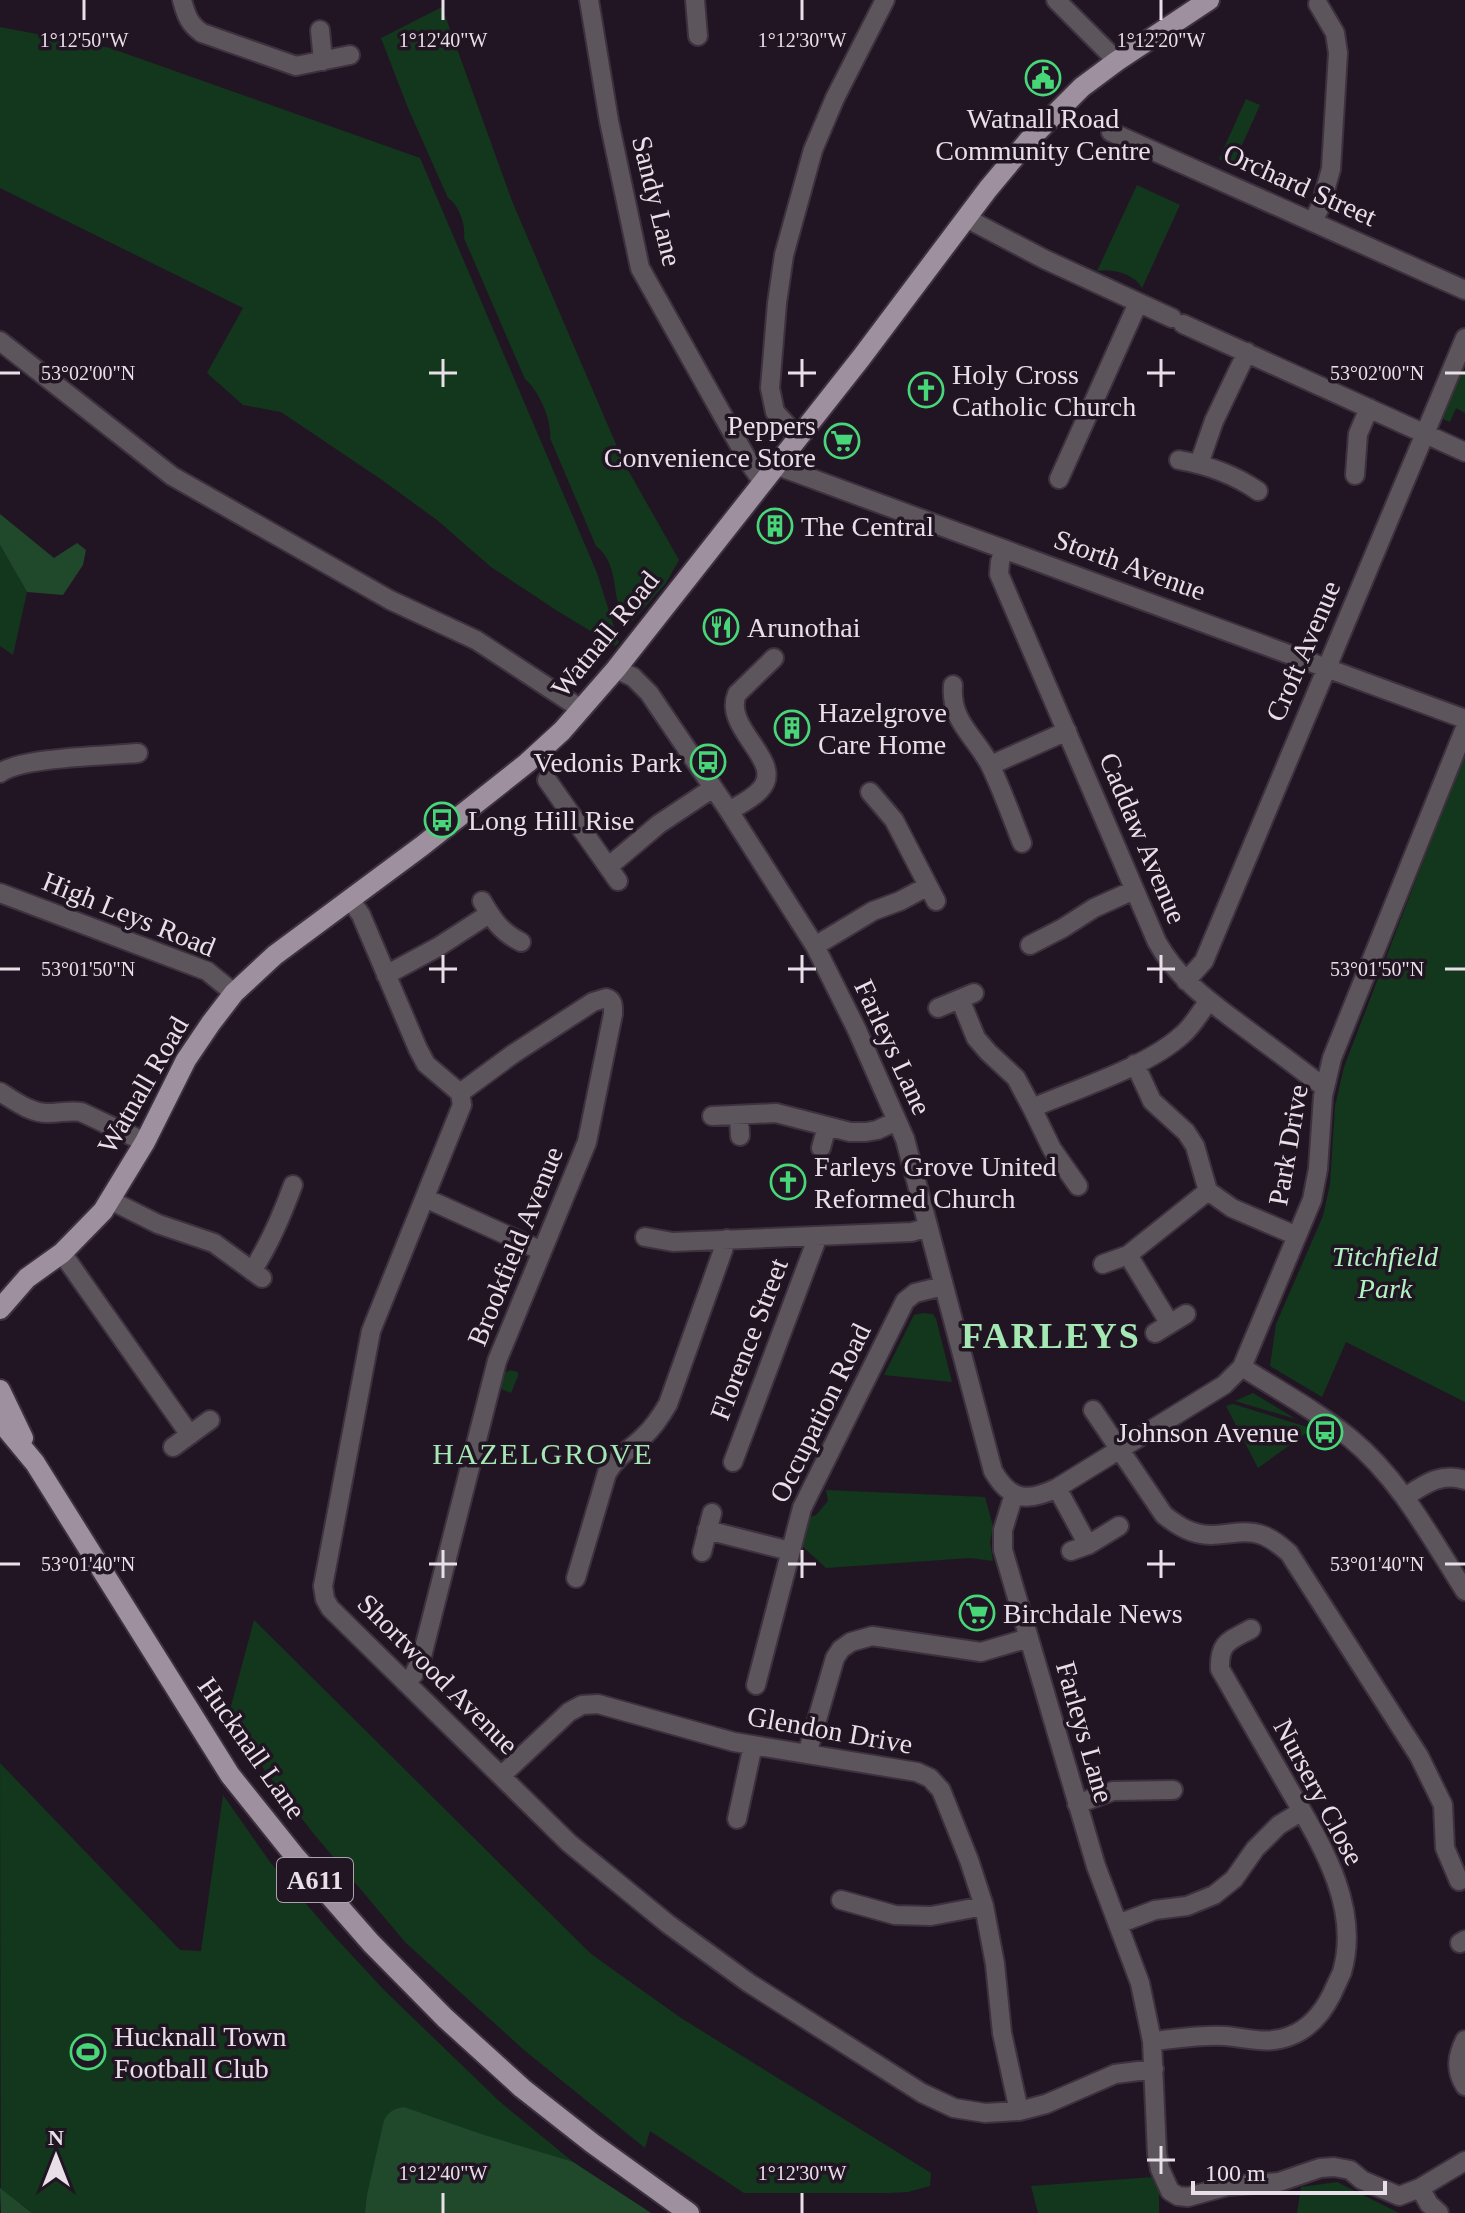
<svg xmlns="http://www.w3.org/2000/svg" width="1465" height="2213" font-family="Georgia,serif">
<rect width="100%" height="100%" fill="#221523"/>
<!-- green -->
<path fill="#12371d" d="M442,7L512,201L555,302L624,463L679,560L666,583L629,625C625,616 617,604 616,594C614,577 611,557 596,546L550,438C552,420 539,391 525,379L464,238C466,225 459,205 448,198L408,108L381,38Z
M0,27L110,48L420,158L597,573L619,643L615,646L556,610L491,567L437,520L382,480L281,412L243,405L207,373L243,308L0,188Z
M1246,99L1260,105L1233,165L1219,159Z
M1137,185L1180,205L1142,288C1135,274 1112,268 1097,271Z
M1461,369L1465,370V413L1456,408L1450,422L1441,418Z
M0,545L27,592L13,655L0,646Z
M1465,752V1402L1346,1342L1322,1397L1270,1366L1276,1324L1323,1216L1330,1184L1335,1106L1344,1067Z
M923,1313L933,1314L936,1319L952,1382L884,1375L914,1315Z
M510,1370L518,1372V1376L511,1393L501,1389L505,1373Z
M1253,1393L1296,1419L1235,1401Z
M1233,1404L1304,1426L1312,1429L1258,1468L1226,1406Z
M826,1490L985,1497L993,1526L990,1542L993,1561L970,1558L826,1568L799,1543L808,1518L816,1515L828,1501Z
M254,1620L591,1954L681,2018L931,2173L930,2186L908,2192L889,2193H744L650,2131L645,2148L524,2050L406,1943L313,1833L227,1721Z
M0,1763L180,1950L201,1951L223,1795L270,1862L332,1934L385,1991L499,2101L573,2162L651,2213H32L21,2204L1,2213Z
M1154,2177L1159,2193V2213H1038L1031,2186Z
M1337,2182L1399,2213H1297L1301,2187Z"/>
<!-- forest -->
<path fill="#20482b" d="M0,514L54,558L77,543L86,550L83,565L63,595L27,592L0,545Z
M404,2107L481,2134L573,2162L651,2213H365L367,2195L384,2120C389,2111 394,2109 404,2107Z
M0,2188L32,2213H1Z"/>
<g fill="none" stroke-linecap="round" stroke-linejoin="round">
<!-- minor casing -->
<g stroke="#3e313f" stroke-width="22">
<path id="minor" d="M182,0C186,15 189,24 202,33L296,66L350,55
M589,0L609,121L640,268L750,464L762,481
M695,0L698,36
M1056,0L1117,61
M320,30L323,61
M1111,132L1465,290
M966,218L1044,259L1172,318
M1313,222L1321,205L1331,169L1338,53L1335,33L1318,4
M1183,324L1465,452
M0,341L172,476L390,600L476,640L581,709
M798,437L775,412L770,388L777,303L784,255L813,150L835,98L885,0
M1179,460C1207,465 1235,475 1258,491
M1199,464L1214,421L1247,352
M775,465L1465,719
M1355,475L1358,434L1369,408
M1059,479L1138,303
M1004,549L1000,562L999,574L1157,942C1178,980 1212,1003 1245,1028C1272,1048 1299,1068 1325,1088
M616,669L633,677L649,693L729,811L815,946L856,1028L905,1139L993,1471C1010,1500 1026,1503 1057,1488L1224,1385L1242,1367L1312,1200L1318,1169L1323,1096L1332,1058L1465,728
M953,685C950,723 976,736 991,767C1003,792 1012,818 1022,843
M991,765L1067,731
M0,773C21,757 108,756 138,753
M547,780L618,881
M870,792L894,820L936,901
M729,811C739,805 752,799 760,790C787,762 722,729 737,694L774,658
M608,867L659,824L713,788
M0,893L207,971L234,993
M350,899L361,915L418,1049L426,1064L460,1093L462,1105L371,1331L323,1586L325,1599L330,1608L569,1843L668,1924L749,1983L922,2093L954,2108L985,2113L1019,2111L1046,2104L1115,2074L1154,2069
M482,901C493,920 501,932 521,942
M1030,945L1063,928L1094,908L1134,890
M815,946L873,911L900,901L928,886
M386,975L438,947L489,914
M1186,981L1204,961L1465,338
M960,999L976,1038L988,1052L1016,1078L1032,1108
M938,1008L974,993
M1135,1064L1152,1101L1186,1132L1195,1146L1208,1191L1232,1208L1297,1236
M0,1092C15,1101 30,1113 48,1113C60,1113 70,1110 81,1112L145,1142
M739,1115L740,1136
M712,1116L776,1113L850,1132H866L877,1130L897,1121
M821,1148L827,1126
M1078,1186L1052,1149L1032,1108C1076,1089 1147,1067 1182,1035C1193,1026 1200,1012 1209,1001
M425,1198L542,1251
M110,1200L158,1224L214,1243L262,1278
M645,1237L673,1242L912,1232L928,1227
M62,1253L190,1435
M1103,1264L1128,1255
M252,1271C270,1244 282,1215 293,1185
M1170,1324L1128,1255L1208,1191
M1155,1333L1186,1314
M1242,1367C1278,1390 1317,1411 1350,1438C1400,1479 1431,1538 1465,1591
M1093,1410L1164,1515C1178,1526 1192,1535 1211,1535C1228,1535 1246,1529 1262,1535C1273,1539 1281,1546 1289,1553L1419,1756L1443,1805L1445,1848L1459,1881
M173,1447L210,1420
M733,1462L818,1236
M1057,1488L1088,1545
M1014,1494L1003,1530V1550L1096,1866L1140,1983L1152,2041L1157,2154L1160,2169L1170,2191L1178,2196L1188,2197L1228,2186L1279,2182L1320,2168L1334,2167L1350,2170L1362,2180L1399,2196L1420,2188L1465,2161
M1405,1497C1425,1484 1441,1472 1465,1480
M707,1530L790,1551
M1071,1551L1088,1545L1119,1526
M702,1552L712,1513
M576,1578L607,1473C618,1455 630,1450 644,1436C654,1427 661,1416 668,1404L727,1239
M406,1683L414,1674L421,1660L497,1361L587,1142L613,1014C613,1007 614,1000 606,998L593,1002L513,1054L460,1093
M756,1685L802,1508L905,1301L915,1293L943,1286
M807,1754L835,1658L841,1649L851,1642L872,1636L981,1652L1029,1638
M501,1776L569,1712L582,1705L598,1704L734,1742L917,1772L930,1778L941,1790L969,1860L984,1906L995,1964L1002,2033L1019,2111
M1077,1804L1113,1791L1173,1790
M737,1819L753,1745
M841,1900L895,1915L931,1916L984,1906
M1118,1924L1155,1910L1187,1906L1214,1895L1234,1879L1255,1849L1279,1825L1302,1811
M1460,1943L1465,1940
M1465,2040C1457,2056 1455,2070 1465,2086
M1152,2041C1176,2039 1201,2034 1225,2036C1248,2038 1268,2045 1290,2036C1309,2029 1323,2012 1332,1994C1335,1987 1339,1979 1342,1972C1362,1903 1316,1836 1284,1780C1263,1743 1241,1706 1220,1669C1219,1642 1229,1641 1251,1629
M1420,2188L1429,2204L1439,2213"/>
</g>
<!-- major casing -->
<g stroke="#3e313f" stroke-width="24">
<path id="major" d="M0,1309L27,1278L62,1253L103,1211L145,1142L186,1060L211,1023L234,993L275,955L422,846L527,763L562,731L616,669L861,358L988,189L1029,140L1082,87L1117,61L1209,0
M0,1390L23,1438
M0,1421L35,1463L230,1775L294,1855L371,1943L445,2018L522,2088L592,2143L689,2213"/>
</g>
<!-- minor -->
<use href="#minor" stroke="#5c555c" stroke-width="18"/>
<!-- major -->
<use href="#major" stroke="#9e909f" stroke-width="20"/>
</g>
<!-- ticks -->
<path fill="none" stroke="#e8dfe8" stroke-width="3" d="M84,0V20M443,0V20M802,0V20M1161,0V20M443,359V387M802,359V387M1161,359V387M0,373H20M429,373H457M788,373H816M1147,373H1175M1445,373H1465M443,955V983M802,955V983M1161,955V983M0,969H20M429,969H457M788,969H816M1147,969H1175M1445,969H1465M443,1550V1578M802,1550V1578M1161,1550V1578M0,1564H20M429,1564H457M788,1564H816M1147,1564H1175M1445,1564H1465M1161,2146V2174M1147,2160H1175M443,2193V2213M802,2193V2213"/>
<!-- icons -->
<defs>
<g id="civic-ring" transform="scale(1.8)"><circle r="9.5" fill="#221523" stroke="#48d778" stroke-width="1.5"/><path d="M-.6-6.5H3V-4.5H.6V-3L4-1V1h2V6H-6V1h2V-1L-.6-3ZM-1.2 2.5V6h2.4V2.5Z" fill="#48d778"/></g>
<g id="church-ring" transform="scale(1.8)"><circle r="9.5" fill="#221523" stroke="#48d778" stroke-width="1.5"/><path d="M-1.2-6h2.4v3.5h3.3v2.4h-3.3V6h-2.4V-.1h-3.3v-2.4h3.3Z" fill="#48d778"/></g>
<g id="supermarket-ring" transform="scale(1.8)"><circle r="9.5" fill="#221523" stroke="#48d778" stroke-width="1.5"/><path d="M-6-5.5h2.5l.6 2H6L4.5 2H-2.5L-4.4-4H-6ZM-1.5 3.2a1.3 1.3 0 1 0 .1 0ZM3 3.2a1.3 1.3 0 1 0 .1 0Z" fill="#48d778"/></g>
<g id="building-ring" transform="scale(1.8)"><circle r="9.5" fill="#221523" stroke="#48d778" stroke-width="1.5"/><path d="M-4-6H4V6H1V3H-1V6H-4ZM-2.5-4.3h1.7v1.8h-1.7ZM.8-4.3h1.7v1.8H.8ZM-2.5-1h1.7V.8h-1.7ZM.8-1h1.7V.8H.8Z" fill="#48d778"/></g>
<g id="restaurant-ring" transform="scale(1.8)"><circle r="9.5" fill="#221523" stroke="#48d778" stroke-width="1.5"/><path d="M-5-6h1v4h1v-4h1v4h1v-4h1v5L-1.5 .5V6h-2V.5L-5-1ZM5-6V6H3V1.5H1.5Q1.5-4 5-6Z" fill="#48d778"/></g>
<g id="bus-ring" transform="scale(1.8)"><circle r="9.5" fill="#221523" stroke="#48d778" stroke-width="1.5"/><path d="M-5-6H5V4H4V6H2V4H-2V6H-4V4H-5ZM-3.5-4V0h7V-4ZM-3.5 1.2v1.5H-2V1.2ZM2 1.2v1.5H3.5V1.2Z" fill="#48d778"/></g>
<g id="stadium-ring" transform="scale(1.8)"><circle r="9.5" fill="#221523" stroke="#48d778" stroke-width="1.5"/><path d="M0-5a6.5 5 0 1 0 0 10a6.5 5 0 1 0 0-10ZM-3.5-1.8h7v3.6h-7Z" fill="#48d778"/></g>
</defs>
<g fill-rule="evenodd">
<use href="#civic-ring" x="1043" y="78"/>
<use href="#church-ring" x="926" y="390"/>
<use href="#supermarket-ring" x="842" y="441"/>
<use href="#building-ring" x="775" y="526"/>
<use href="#restaurant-ring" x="721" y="627"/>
<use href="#building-ring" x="792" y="728"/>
<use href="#bus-ring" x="708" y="762"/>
<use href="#bus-ring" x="442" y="820"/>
<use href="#church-ring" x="788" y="1182"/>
<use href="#bus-ring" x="1325" y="1432"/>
<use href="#supermarket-ring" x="977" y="1613"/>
<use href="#stadium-ring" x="88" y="2052"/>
</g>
<g text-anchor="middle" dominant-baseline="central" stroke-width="7" stroke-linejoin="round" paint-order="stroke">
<!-- shield labels -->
<rect fill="#221523" stroke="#ada2ad" stroke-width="2" x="277" y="1858" width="76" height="44" rx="6"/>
<g font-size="26" font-weight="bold" fill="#e8dfe8">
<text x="315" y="1880">A611</text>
</g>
<!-- poi labels -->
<g font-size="28" fill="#e8dfe8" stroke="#221523" text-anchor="start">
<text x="1043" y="118" text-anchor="middle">Watnall Road<tspan x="1043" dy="32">Community Centre</tspan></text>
<text x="952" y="374">Holy Cross<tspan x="952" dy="32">Catholic Church</tspan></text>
<text x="816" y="425" text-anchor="end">Peppers<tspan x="816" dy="32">Convenience Store</tspan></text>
<text x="801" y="526">The Central</text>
<text x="747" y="627">Arunothai</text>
<text x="818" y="712">Hazelgrove<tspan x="818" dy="32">Care Home</tspan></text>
<text x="682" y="762" text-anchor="end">Vedonis Park</text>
<text x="468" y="820">Long Hill Rise</text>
<text x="814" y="1166">Farleys Grove United<tspan x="814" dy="32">Reformed Church</tspan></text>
<text x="1299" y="1432" text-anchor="end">Johnson Avenue</text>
<text x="1003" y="1613">Birchdale News</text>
<text x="114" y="2036">Hucknall Town<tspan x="114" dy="32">Football Club</tspan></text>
</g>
<!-- street labels -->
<g font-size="28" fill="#e8dfe8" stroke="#221523">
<text transform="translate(1300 185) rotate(24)">Orchard Street</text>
<text transform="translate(657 201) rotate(76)">Sandy Lane</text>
<text transform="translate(1130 565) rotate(20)">Storth Avenue</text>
<text transform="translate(605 634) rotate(-51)">Watnall Road</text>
<text transform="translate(1303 651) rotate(-67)">Croft Avenue</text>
<text transform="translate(1143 838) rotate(67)">Caddaw Avenue</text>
<text transform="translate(129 914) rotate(22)">High Leys Road</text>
<text transform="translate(893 1047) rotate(65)">Farleys Lane</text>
<text transform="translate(143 1085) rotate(-60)">Watnall Road</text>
<text transform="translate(1288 1145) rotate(-80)">Park Drive</text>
<text transform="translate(515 1246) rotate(-68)">Brookfield Avenue</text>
<text transform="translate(749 1339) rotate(-69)">Florence Street</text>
<text transform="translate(820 1413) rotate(-64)">Occupation Road</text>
<text transform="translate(438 1674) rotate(45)">Shortwood Avenue</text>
<text transform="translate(830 1730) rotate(10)">Glendon Drive</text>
<text transform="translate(1085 1732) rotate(74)">Farleys Lane</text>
<text transform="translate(252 1748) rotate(55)">Hucknall Lane</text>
<text transform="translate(1319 1792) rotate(62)">Nursery Close</text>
</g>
<!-- park labels -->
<g font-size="28" font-style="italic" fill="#b1f3c0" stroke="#221523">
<text x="1385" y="1256">Titchfield<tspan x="1385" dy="32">Park</tspan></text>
</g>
<!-- neighbourhood labels -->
<g font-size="30" letter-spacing="2" fill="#a4e8b3" stroke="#221523">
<text x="543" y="1453">HAZELGROVE</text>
</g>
<!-- district labels -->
<g font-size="36" font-weight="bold" letter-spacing="2" fill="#a4e8b3" stroke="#221523">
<text x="1051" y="1336">FARLEYS</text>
</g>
</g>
<g font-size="20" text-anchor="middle" fill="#e8dfe8" stroke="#221523" stroke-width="7" stroke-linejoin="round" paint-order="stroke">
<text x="84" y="47">1°12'50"W</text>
<text x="443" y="47">1°12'40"W</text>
<text x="802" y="47">1°12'30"W</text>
<text x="1161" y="47">1°12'20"W</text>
<text x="88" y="380">53°02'00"N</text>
<text x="1377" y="380">53°02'00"N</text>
<text x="88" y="976">53°01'50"N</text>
<text x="1377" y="976">53°01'50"N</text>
<text x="88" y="1571">53°01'40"N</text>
<text x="1377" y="1571">53°01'40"N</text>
<text x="443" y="2180">1°12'40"W</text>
<text x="802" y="2180">1°12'30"W</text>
</g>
<!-- north arrow -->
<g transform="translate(56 2157)" stroke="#221523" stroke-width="6" paint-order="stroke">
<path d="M0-6L14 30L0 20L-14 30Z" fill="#e8dfe8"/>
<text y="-12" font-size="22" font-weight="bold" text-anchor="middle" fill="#e8dfe8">N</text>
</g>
<!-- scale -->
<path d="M1193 2181v12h192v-12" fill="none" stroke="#e8dfe8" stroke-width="4"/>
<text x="1205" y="2181" font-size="24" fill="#e8dfe8" stroke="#221523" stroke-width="6" paint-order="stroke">100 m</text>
</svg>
